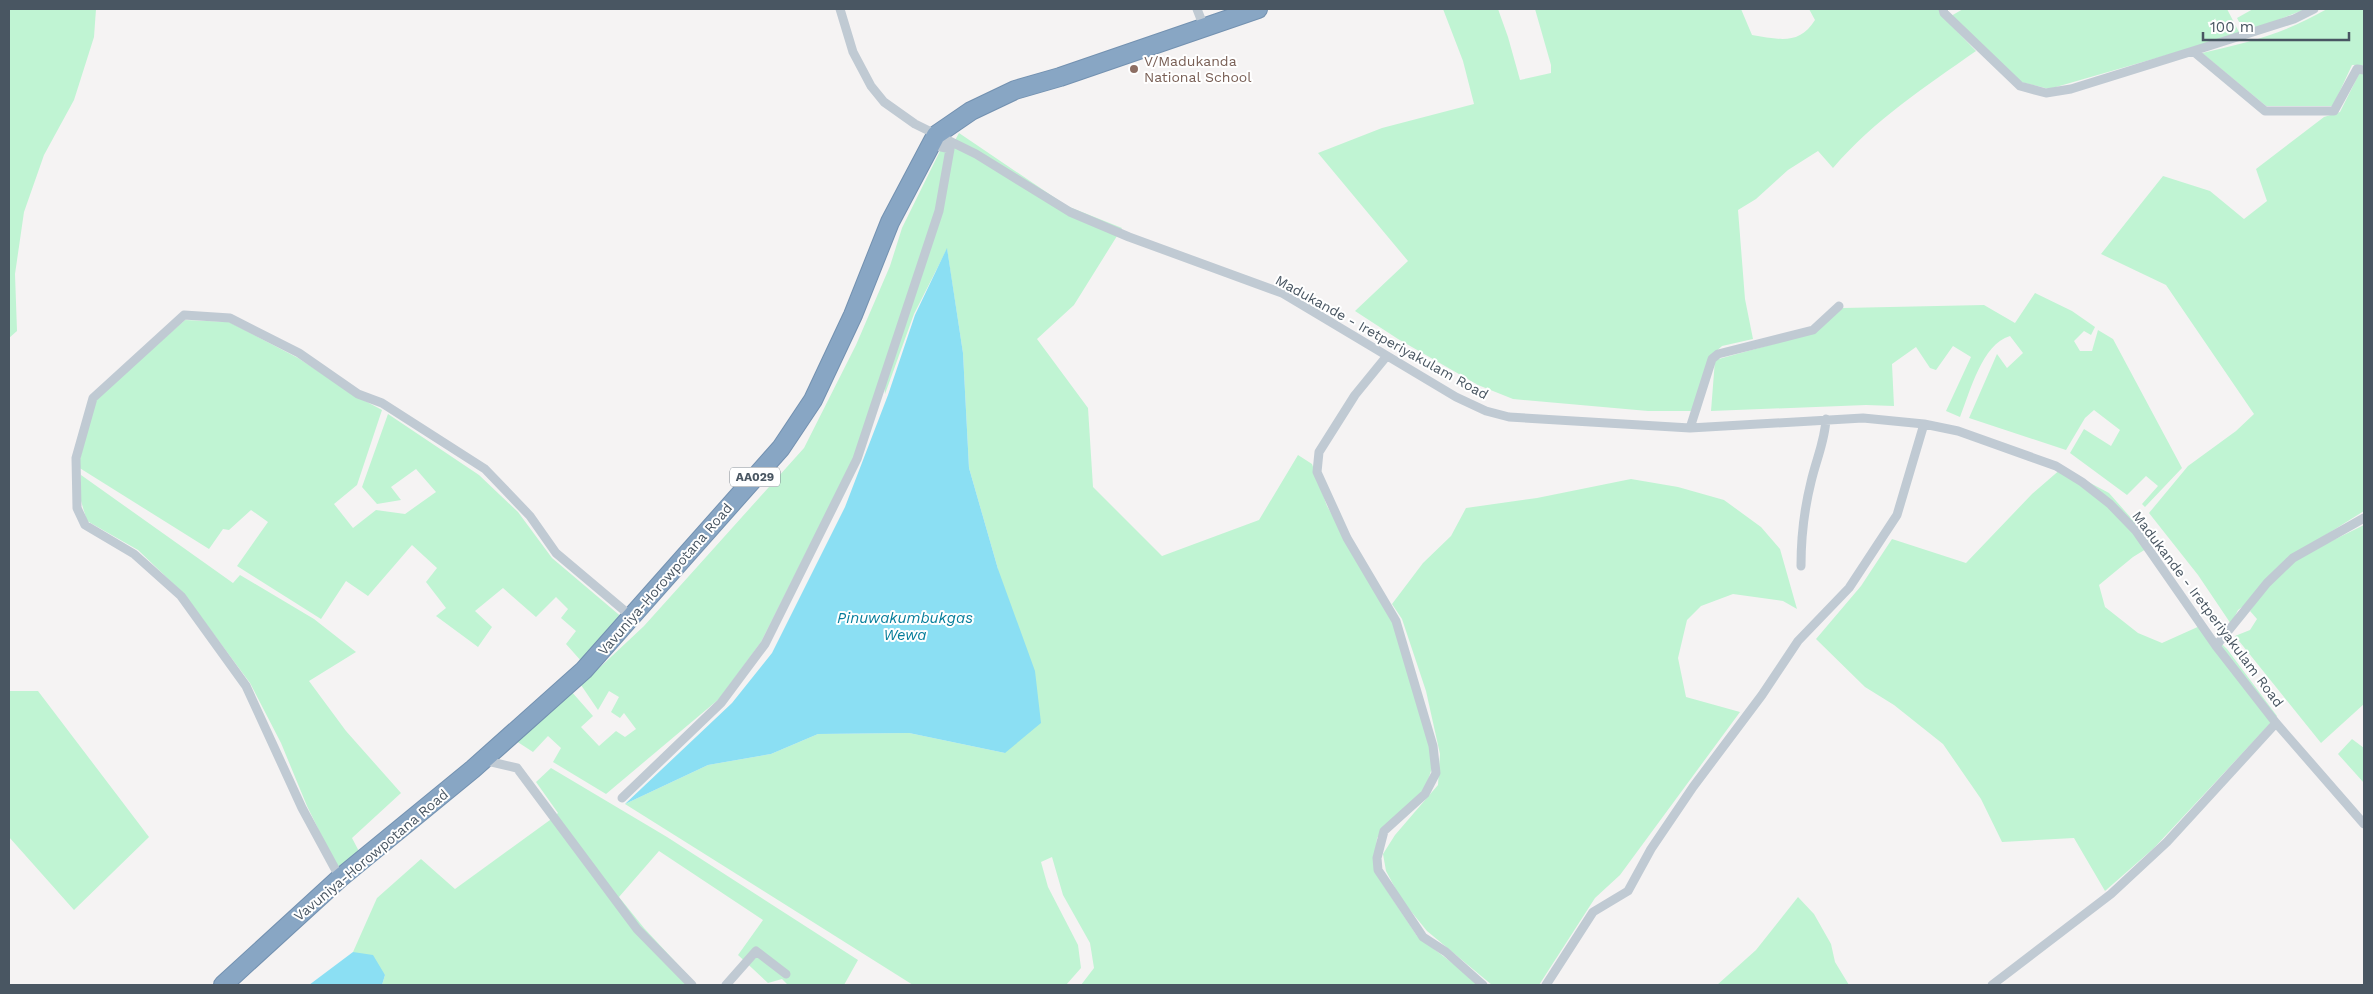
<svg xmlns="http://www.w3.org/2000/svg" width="2373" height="994" font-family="'Work Sans',sans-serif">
<rect width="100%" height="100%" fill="#f5f3f3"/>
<!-- green -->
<path fill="#c0f4d3" d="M9,9H96L94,37L74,100L44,155L24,212L15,274L17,331L9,338Z
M1443,9H1498L1508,37L1520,80L1551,73V65L1535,9H1741L1752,35C1778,39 1799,46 1815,20L1809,9H1941L1950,24L1976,51C1926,86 1873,121 1833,168L1818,151L1788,170L1756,199L1738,210L1745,299L1753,339L1722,346L1708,359L1700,411H1648L1513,399L1478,385L1398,339L1355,311L1408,261L1318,153L1382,128L1474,104L1463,61Z
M1963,9H2227L2240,34L2049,89L2021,82L1951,16Z
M2253,9H2306L2245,33L2237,18Z
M2327,9H2364V65H2352L2333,106H2266L2202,53C2250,42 2283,34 2327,9Z
M2359,74H2364V511L2292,556L2251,601L2238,610L2231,624L2198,575L2149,513L2188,466L2236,431L2254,414L2166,285L2101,254L2163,176L2210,191L2244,219L2267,201L2256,169L2324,117L2340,112Z
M959,133L1067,206L1122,228L1074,305L1037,339L1088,408L1093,487L1162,556L1259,520L1298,455L1312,464L1327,506L1394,622L1431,749V771L1425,789L1390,821L1377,838L1374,871L1417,936L1481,985H1081L1094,968L1090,943L1063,895L1052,857L1041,862L1048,887L1078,945L1081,968L1066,985H913L625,804L708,765L771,754L818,734L909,733L1005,753L998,569L969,468L963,353L947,249L914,314L885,394L884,384L932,238L952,146Z
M941,149L948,151L936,210L854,457L761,642L719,699L606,794L553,762L561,748L548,736L533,752L513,739L571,691L593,716L581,727L599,746L616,731L625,737L636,729L624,713L620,718L611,712L619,697L609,691L598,710L581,685L644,626L804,448L856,345L890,266L902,228Z
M2035,293L2072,311L2095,327L2091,335L2084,331L2074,341L2080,351H2092L2098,330L2113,339L2182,468L2145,507L2142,504L2158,486L2146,476L2127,495L2070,453L2084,429L2111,446L2120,430L2094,410L2085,418L2066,450L1969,418L1997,354L2007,368L2023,353L2010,336C1982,344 1970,392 1960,417L1946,411L1971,357L1953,346L1936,370L1930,368L1916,347L1892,364L1894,406L1866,405L1711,411L1715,360L1814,333L1843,308L1984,305L2015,323Z
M185,320L229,322L298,358L356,396L382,410L357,485L334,504L353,528L376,510L405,514L436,492L416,469L391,487L401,500L377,504L362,487L388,414L479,475L518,512L552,558L624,619L582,662L566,644L576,631L561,618L568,609L556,597L536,617L503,588L475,611L492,627L478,647L436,616L446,608L426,582L437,568L412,545L368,596L346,581L321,619L237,566L268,522L251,510L229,530L223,529L209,549L78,467L95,399Z
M2062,468L2109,493L2154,544L2133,557L2099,585L2105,607L2138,633L2162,643L2202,625L2227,649L2277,716L2154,848L2105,891L2074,838L2002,842L1981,799L1943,744L1894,705L1865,687L1816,639L1861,586L1892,539L1966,563L2032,494Z
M81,475L233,583L240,575L314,619L356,652L309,681L346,731L401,793L352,838L362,857L340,873L307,806L281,743L250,683L184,594L138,550L87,521L81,501Z
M1631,479L1678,487L1724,500L1761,527L1780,549L1797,609L1783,601L1733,594L1701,606L1687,620L1678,658L1686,697L1740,712L1620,875L1595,898L1539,985H1492L1427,931L1401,899L1386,871L1383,854L1395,835L1438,785L1440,754L1426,691L1402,619L1392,604L1423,563L1451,536L1466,508L1537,498Z
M2364,525V704L2321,743L2235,636L2250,630L2257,619L2250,611L2268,585L2295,559Z
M9,691H38L149,837L74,910L9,837Z
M2352,739L2364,748V783L2338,754Z
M551,768L667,837L858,960L844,985H788L782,979L768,983L738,955L763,920L659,851L619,897L644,928L697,985H382L385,975L353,952L377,898L421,859L455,889L550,820L558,813L536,782Z
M1798,897L1814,914L1831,944L1835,962L1849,985H1717L1756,950Z"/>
<!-- water -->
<path fill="#8bdff3" d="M947,248L963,353L969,468L998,569L1035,671L1041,723L1005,753L909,733L818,734L771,754L708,765L625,804L732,703L772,653L845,507L888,395L915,315Z
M353,952L373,955L385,975L382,985H309Z"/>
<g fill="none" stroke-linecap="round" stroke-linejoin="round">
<!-- highway casing -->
<g stroke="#7391b0" stroke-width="20">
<path id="highway" d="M223,985L340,878L473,769L584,670L781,448L813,400L853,315L890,222L936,135L971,111L1015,90L1060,77L1258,9"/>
</g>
<!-- street -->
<path stroke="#c0cad3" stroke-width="9" d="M840,9L853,52L871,86L884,102L915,124L976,154L1070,212L1129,237L1282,293L1456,397L1486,411L1509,417L1690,428L1863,418L1924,424L1958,431L2056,466L2082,482L2110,504L2136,531L2216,646L2276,723L2364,824
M1197,9L1204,27
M1943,9L1944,13L2020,86L2046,93L2071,89L2193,51L2294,19L2314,9
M2193,51L2265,111H2334L2357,69L2364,70
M1386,357L1355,395L1319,452L1317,472L1347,538L1396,621L1433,746L1436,773L1425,794L1384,831L1377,858L1378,870L1423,937L1446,952L1483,985
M1690,428L1712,359L1718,354L1813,330L1839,306
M1801,566C1801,537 1804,510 1811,482C1816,460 1825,441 1826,419
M2216,646L2267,583L2293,558L2364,518
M483,760L517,768L637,929L692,985
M622,798L721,703L765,644L857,459L939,211L950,149L929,144
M340,878L302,808L246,686L181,596L134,554L85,525L77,508L76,458L93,398L184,315L230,318L299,353L358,394L382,403L485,469L530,516L556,553L632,617
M726,985L756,951L786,974
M1546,985L1593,912L1628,891L1651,849L1693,787L1762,695L1798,641L1849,588L1897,515L1924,424
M1992,985L2111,894L2167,842L2276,723"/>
<!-- highway -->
<use href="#highway" stroke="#88a6c4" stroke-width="18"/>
</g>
<!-- markers -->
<circle fill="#8d6e63" stroke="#fff" stroke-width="2" cx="1134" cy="69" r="5"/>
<g text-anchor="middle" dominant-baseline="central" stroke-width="4" stroke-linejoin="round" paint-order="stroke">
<!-- shield labels -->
<rect fill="#fff" stroke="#808991" stroke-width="1" x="730" y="467.5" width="50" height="19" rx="4"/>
<g font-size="12" font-weight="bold" fill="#495662">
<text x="755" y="477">AA029</text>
</g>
<!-- education labels -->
<g font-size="14" fill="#785e54" stroke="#fff" text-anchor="start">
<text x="1144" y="61">V/Madukanda<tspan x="1144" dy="16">National School</tspan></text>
</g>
<!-- street labels -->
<g font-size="14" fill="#495662" stroke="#fff">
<text transform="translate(1382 337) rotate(29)">Madukande - Iretperiyakulam Road</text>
<text transform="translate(665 579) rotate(-49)">Vavuniya-Horowpotana Road</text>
<text transform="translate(2208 609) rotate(53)">Madukande - Iretperiyakulam Road</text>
<text transform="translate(371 855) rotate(-40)">Vavuniya-Horowpotana Road</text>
</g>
<!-- water labels -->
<g font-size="15" font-style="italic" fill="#057d9a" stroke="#fff">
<text x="905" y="618">Pinuwakumbukgas<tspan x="905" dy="17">Wewa</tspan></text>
</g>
</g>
<!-- border -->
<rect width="2373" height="994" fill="none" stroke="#495662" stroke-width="20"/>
<!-- scale -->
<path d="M2203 32v8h146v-8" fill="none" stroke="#495662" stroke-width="2.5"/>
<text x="2210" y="32" font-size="15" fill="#495662" stroke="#ffffff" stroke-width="4" paint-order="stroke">100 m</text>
</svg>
